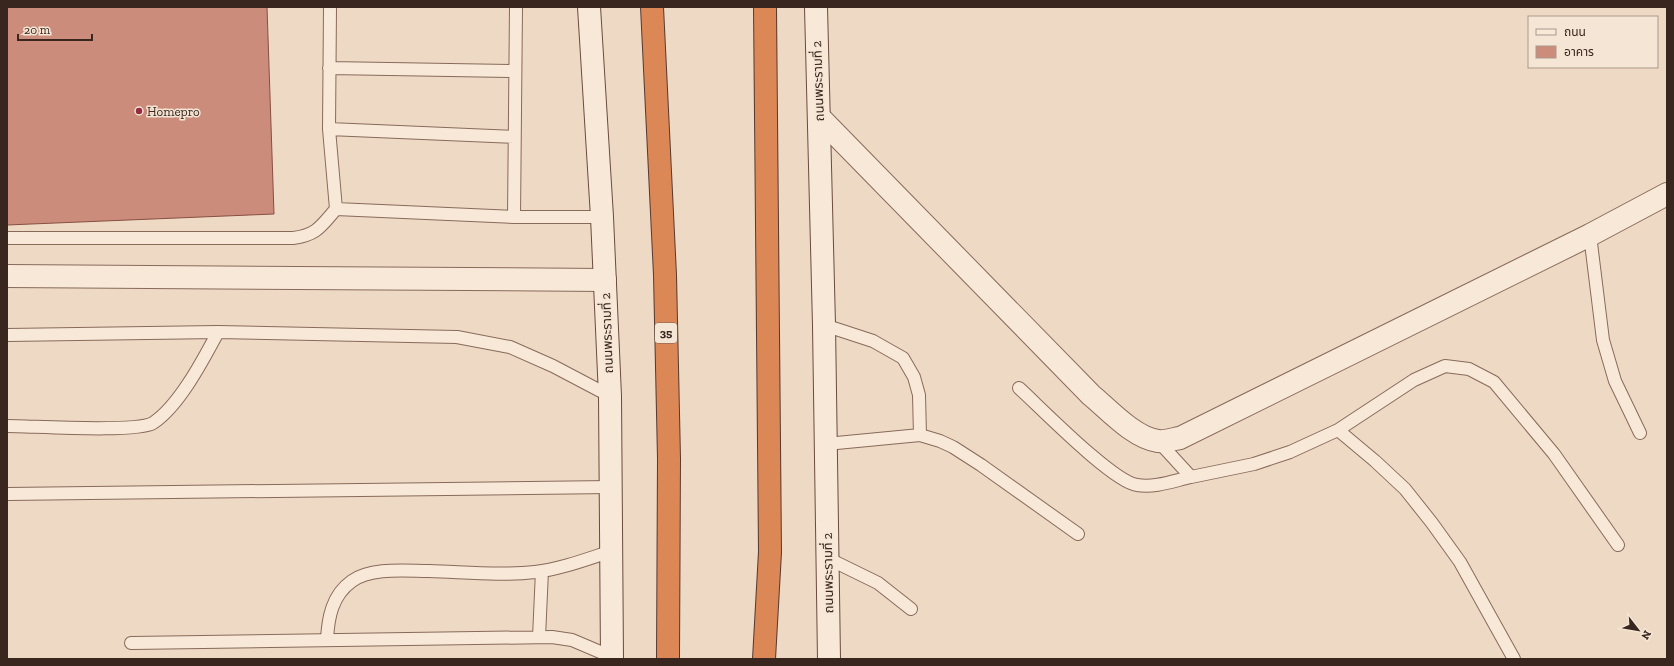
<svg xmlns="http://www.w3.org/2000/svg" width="1674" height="666" font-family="'Zilla Slab','Noto Sans Thai',serif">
<rect width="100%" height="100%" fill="#eed9c4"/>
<!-- building -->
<path fill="#cb8c7b" stroke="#874f41" d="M7,7H267L274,214L7,225Z"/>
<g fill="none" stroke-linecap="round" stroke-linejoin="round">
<!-- lane casing -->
<g stroke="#886a5b" stroke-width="14">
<path id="lane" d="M329,68L515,71
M329,129L514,137
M336,209L514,217H602
M514,217L516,7
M1590,235L1603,340L1615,381L1640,433
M7,238H293C317,235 321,226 336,209L329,129L330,7
M824,325L873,341L903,358L914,377L919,395L920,435
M7,335L218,332
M1019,388C1041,408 1113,482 1137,485C1155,488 1173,481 1191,477
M7,426C33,426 136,433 153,423C179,406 203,360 218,332L457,337L510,347L553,366L610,396
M1338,430L1414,380L1445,366L1469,369L1494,382L1554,454L1618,545
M1158,441L1191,477L1254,464L1290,452L1338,430L1375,461L1405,489L1432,523L1460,562L1514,659
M826,444L920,435L940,441L953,447L981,465L1078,534
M7,494L611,487
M827,558L878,583L911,609
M539,637L542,571
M327,640C328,618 332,595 352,581C372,567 406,571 429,571C464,572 501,576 535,572C561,569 587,559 612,551
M131,643L552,637L572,640L612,657"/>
</g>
<!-- street casing -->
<g stroke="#886a5b" stroke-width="24">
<path id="street" d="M819,117L1091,395C1108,409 1134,438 1158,441C1164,442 1173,439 1180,438L1590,235L1667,194
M7,276L605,280"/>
</g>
<!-- secondary casing -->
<g stroke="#6a4b3e" stroke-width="24">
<path id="secondary" d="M589,7L602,217L610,396L612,659
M816,7L824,325L829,659"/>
</g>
<!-- highway casing -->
<g stroke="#56392f" stroke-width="24">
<path id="highway" d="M652,7L665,275L669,459L668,659
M764,659L770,552L765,7"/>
</g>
<!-- lane -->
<use href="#lane" stroke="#f8e8d8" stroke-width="12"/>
<!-- street -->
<use href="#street" stroke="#f8e8d8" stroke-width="22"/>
<!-- secondary -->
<use href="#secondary" stroke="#f8e8d8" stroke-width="22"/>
<!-- highway -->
<use href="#highway" stroke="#dc8756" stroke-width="22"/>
</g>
<!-- markers -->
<circle fill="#962b41" stroke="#f5e5d4" stroke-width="1.5" cx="139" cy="111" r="4"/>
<g text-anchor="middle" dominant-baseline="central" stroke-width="3" stroke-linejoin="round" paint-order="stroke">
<!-- shield labels -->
<rect fill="#f5e5d4" stroke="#715f55" stroke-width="1" x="655" y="323" width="22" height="20" rx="3"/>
<g font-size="12" font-weight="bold" fill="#38261f">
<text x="666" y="333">35</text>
</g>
<!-- street labels -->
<g font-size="13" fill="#38261f" stroke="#f5e5d4">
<text transform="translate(818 81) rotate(-92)">ถนนพระรามที่ 2</text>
<text transform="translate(607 333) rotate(-92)">ถนนพระรามที่ 2</text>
<text transform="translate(828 573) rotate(-91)">ถนนพระรามที่ 2</text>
</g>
<!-- poi labels -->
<g font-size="13" fill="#38261f" stroke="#f5e5d4" text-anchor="start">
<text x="147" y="111">Homepro</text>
</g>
</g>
<!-- border -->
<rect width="1674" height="666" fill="none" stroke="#38261f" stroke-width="16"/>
<!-- legend -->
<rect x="1528" y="16" width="130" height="52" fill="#f5e5d4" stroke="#a9998c"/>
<rect x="1536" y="29" width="20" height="6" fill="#f8e8d8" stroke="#a9998c"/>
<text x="1564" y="36" font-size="12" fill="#38261f">ถนน</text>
<rect x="1536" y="46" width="20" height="12" fill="#cb8c7b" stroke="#a9998c"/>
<text x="1564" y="56" font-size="12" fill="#38261f">อาคาร</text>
<!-- north arrow -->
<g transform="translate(1638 630) rotate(121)" stroke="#f5e5d4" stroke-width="3" paint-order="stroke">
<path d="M0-3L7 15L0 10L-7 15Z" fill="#38261f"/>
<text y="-6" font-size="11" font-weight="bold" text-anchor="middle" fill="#38261f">N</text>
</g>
<!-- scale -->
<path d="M18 34v6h74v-6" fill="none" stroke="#38261f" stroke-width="2"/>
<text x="24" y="34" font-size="12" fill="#38261f" stroke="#f5e5d4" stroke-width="3" paint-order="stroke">20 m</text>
</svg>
